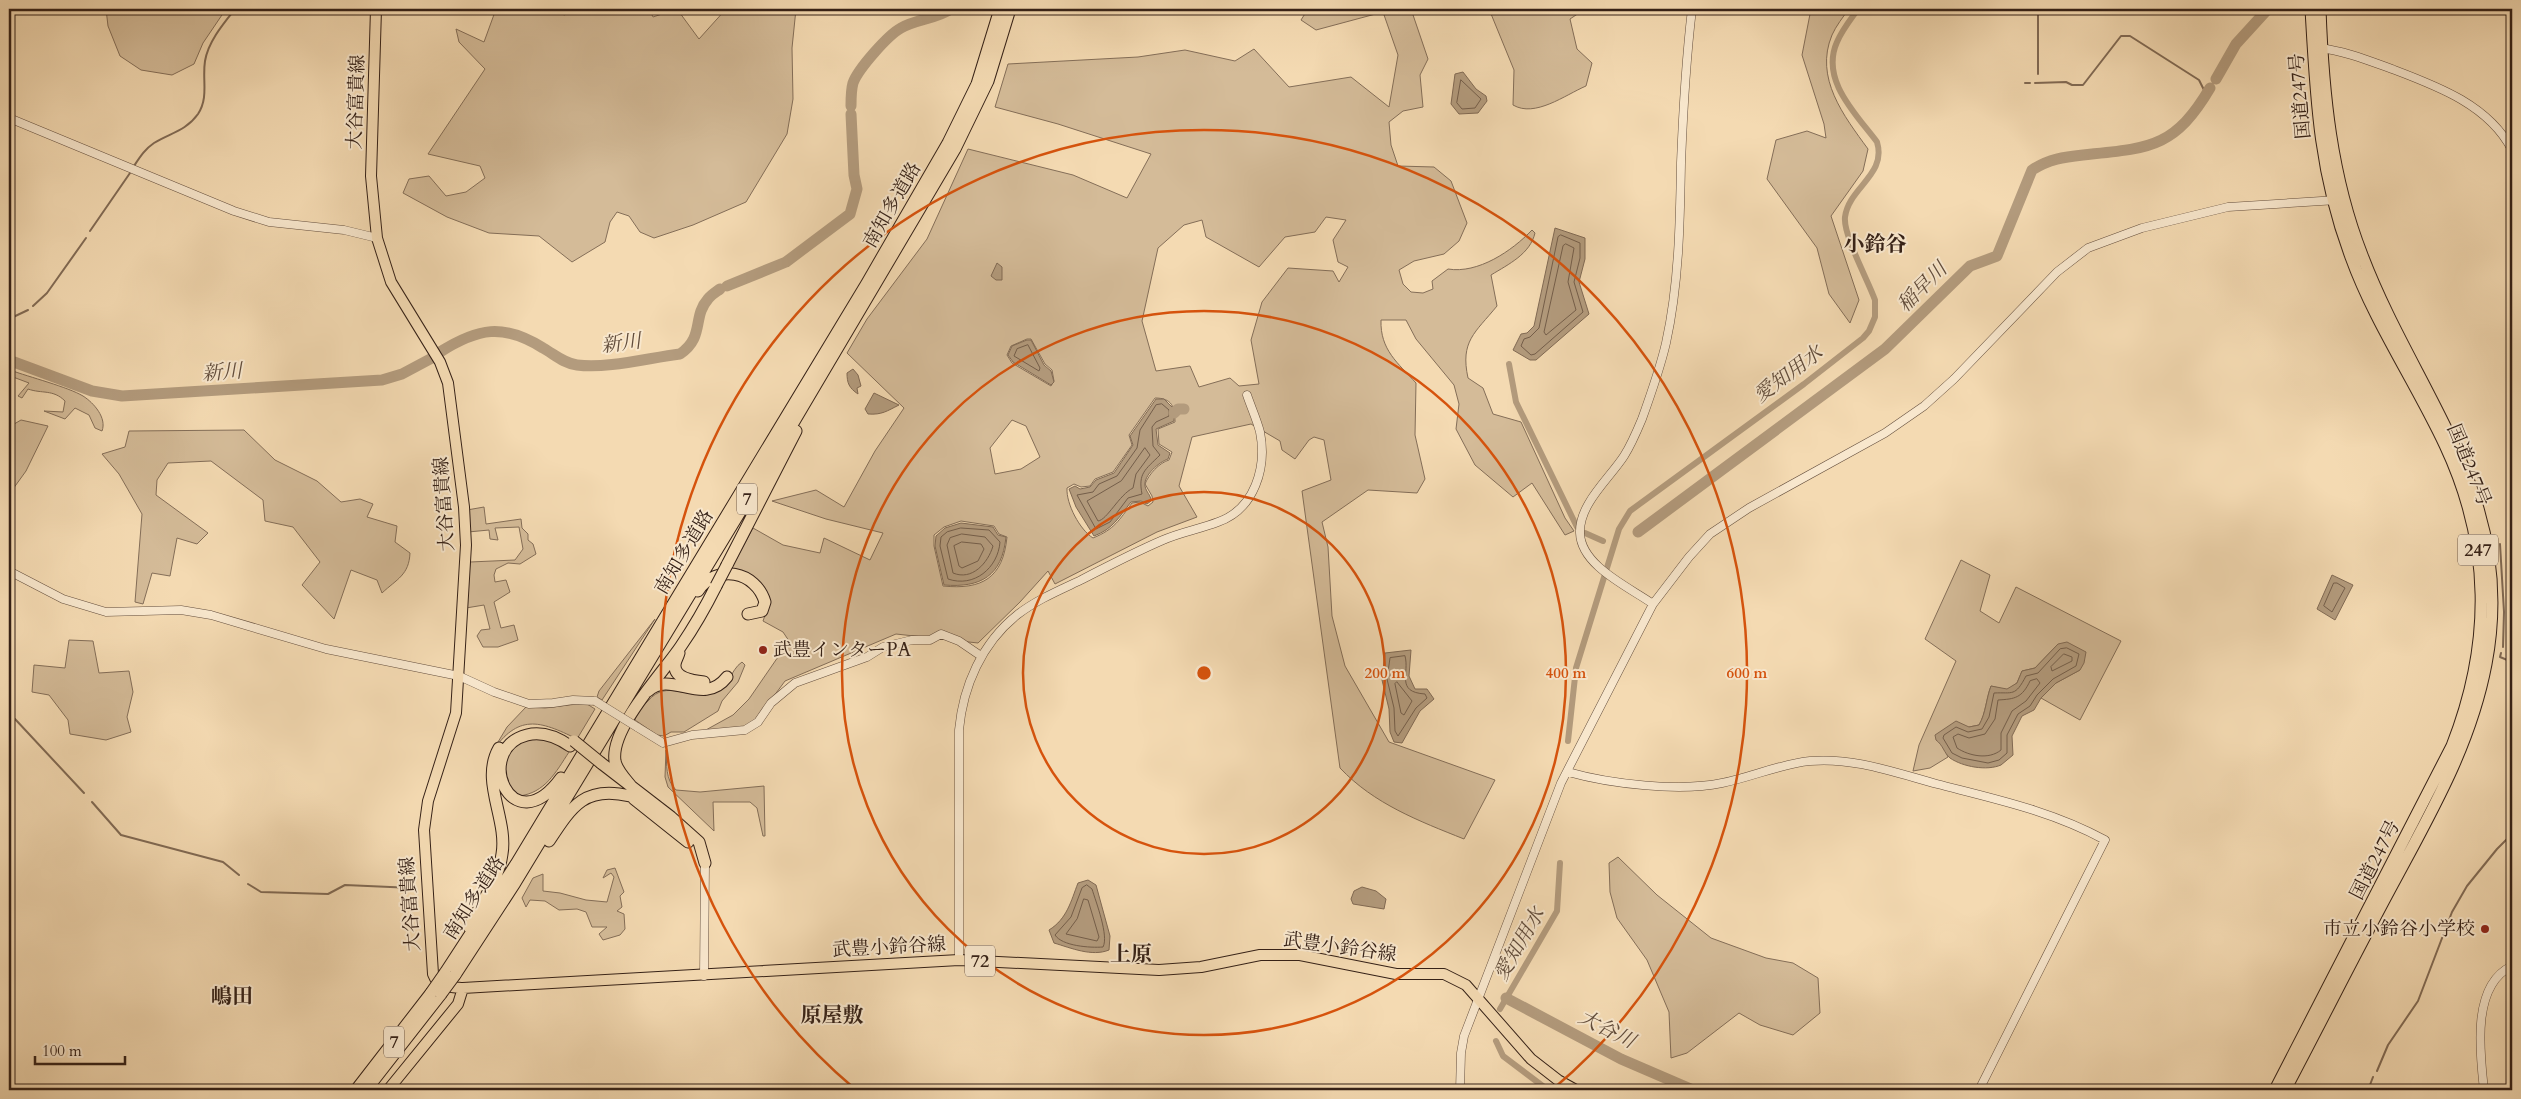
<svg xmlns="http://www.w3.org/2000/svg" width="2521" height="1099" font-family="Cardo,'Noto Serif JP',serif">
<rect width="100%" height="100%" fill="#f4dab2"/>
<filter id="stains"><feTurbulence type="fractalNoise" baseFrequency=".004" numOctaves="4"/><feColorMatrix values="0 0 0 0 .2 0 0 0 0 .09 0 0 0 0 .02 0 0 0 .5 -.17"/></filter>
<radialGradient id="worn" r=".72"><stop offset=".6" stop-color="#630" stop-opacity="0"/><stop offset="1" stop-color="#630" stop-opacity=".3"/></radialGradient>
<!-- green -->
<path fill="#d4bb98" stroke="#846e58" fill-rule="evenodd" d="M106,9H226L203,43L194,64L172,75L141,70L120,56L108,26Z
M496,9H540L565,15L566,9H649L653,17L677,9L699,39L726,9H796L792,48L793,99L787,134L746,202L693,225L654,238L640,232L629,216L617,212L610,222L605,242L572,262L539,236L489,233L447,217L403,193L409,179L429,176L446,196L466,192L485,178L480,166L428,154L485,69L459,42L456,29L484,42Z
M1308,9H1411L1428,59L1420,75L1423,107L1403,111L1389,122L1391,145L1398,166L1434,167L1451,181L1467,223L1459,241L1444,254L1414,261L1399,270L1403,284L1411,292L1423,293L1433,289L1432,281L1448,269C1478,274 1512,251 1532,230L1535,233C1530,254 1509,264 1491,275L1497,306C1475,333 1460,341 1468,378L1483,388L1493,414L1521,422L1565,518L1574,531L1565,535L1532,483L1513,497L1475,465L1456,429L1459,404L1454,385L1416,339L1406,320H1381C1380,350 1398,363 1416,383L1415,435L1425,479L1417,493L1368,490L1322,522L1328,547L1332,616L1345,666L1389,742L1495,780L1464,839C1419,821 1374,804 1340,768L1302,491L1331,480L1324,440L1314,437L1309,440L1295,459L1282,450L1280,441L1251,424L1192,437L1179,486L1197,517L1157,532L1055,584L1048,571L1020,602L978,643L896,634L785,681L757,719L743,728L704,731L733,715L749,699L789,641L783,632L763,621L768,607L748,575L731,569L753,528L783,545L820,553L824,538L870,560L883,533L826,519L772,501L816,490L844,507L875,451L904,408L847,353L867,319L927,239L968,149L1073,175L1127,198L1151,154L1058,124L995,107L1008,64L1138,57L1185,50L1235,61L1254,49L1289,87L1351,77L1389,107L1398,55L1383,12L1316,30L1301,20ZM1326,217L1346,220L1333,240L1338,262L1348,267L1339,282L1333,271L1288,268L1262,302L1251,340L1259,384L1239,386L1230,378L1199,387L1190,366L1156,371L1142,321L1158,248L1184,225L1202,220L1206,237L1259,267L1285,237L1315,232ZM1027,339H1031L1045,364L1052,370L1054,381L1051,386L1012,363L1007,355L1011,346ZM1155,398C1172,398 1175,407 1175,422L1158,429L1159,444L1172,452L1169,460C1159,463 1149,474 1145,484L1152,496L1153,502L1148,506L1140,502L1132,503C1119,520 1115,529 1093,538C1080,530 1066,504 1067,488L1074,484L1081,487L1090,486L1095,479L1113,472L1132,445L1129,435ZM1012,420L1026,426L1040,457L1021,469L995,474L990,448ZM961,521L994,526L999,534L1007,537C1003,578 982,590 943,586L934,546V535L944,527Z
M1489,9H1585L1570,19L1577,49L1592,63L1586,86C1565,95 1535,118 1513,105L1514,70Z
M1811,9H1849C1843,17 1836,26 1832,35C1814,78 1844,116 1868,149L1863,171L1831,216L1859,300L1850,323L1829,294L1817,248L1767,179L1776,140L1807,131L1826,138L1824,124L1802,55Z
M10,370C29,377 68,387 83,396C94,403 107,418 102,431L95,428L89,415L75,408L65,419L44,411L63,412L65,401C53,389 42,394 28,389L22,398L18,396L29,383L13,377L9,381Z
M21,420L48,426L26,471L13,489L9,486V427Z
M244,430L275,460L317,481L341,502L360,499L373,504L367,517L397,526L395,542L410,553C409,575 397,579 382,593L377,580L351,570L334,619L302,585L320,562L293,527L265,521L263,500L211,461L168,463L157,480L156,495L208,533L197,544L177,538L170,576L152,573L143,604L135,602L142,514L119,474L102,454L125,447L129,431Z
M484,507L486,524L521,519L522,528L528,534V540L533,544L536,554L520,564L508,563L496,569L494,575L495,582L506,580L510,592L494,602L501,628L514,625L518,640L498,647H483L477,636L481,630L490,629L484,605L466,608L470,562L515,560L523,549L519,527L495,528L498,540L490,539L489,530L468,532L467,510Z
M1961,560L1990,575L1980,611L1999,623L2016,587L2121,641L2080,720L2041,698L2056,683L2080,670L2058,644L2035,668L2022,671L2017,683L2007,690L1991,686C1986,699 1986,713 1979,725L1969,727L1942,744L1948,757L1930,768L1913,771L1919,745L1956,661L1925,639Z
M655,619L602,700L597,697L599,691Z
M69,640L93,641L99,673L129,671L133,692L127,717L131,732L106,740L70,734L68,720L49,695L32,692L34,665L65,668Z
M742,662L745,665L738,682L722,701L718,711L684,732H671L664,736L657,735L635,720C637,712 642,707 648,701C667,678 689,701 713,693C729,689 730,670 742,662Z
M577,704H587L595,709L577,739C539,720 518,714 492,752L507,727L526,707L545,708Z
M532,739H550L569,752C556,772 545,793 519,796L507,787L503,771L507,756L517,743Z
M666,750C667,765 665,779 676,790L700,792L764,786L765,836H763L757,808L750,802H713L714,831L668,787L665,777Z
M1618,857L1657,895L1711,938L1766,958L1793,963L1818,978L1820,1013L1793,1035L1760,1025L1739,1013L1687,1053L1671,1058L1669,1012L1647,960L1617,918L1610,892L1609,863Z
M615,868L624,892L620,896L622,907L617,911L624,914L625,929L620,935L603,940L599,934L607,927H592L586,912L577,909L559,910L545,901L530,900L526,907L522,898L533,878L543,874V891L560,893L586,900L607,902L614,877L611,873L603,878L607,870Z"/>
<!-- water -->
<path fill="#b39b7d" stroke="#816a54" d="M1463,72L1476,89L1486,96L1487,101L1478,113L1459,114L1451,104L1455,74Z
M1555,228L1585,238V259L1579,282L1589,314L1536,360H1530L1513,350L1521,334L1527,333L1534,326Z
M997,263L1002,267V280H996L991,276Z
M1027,340H1031L1044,365L1051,371L1054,382L1051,385L1013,362L1008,355L1012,346Z
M853,369L858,375L861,386L857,388L858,394C849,388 847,383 847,373Z
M874,393L899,405C887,411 882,415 868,414L865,409Z
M1156,399H1164L1174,409V421L1156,429L1158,445L1170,453L1168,459C1159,462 1143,476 1145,486C1146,492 1151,495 1151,501L1147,504L1141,501L1131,502C1119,517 1113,529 1094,536L1076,507L1069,489L1075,486L1080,489L1090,487L1096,480L1114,473L1133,445L1130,436Z
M961,523L993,527L998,535L1006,537C1002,576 981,588 944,585L935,546L936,536L945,528Z
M2332,575L2353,585L2335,620L2317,609Z
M2067,642L2086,652L2084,663L2080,670L2056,683L2041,698L2034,710L2022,716L2012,736L2013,755C2009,758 2005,762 2001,765C1987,771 1963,767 1950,758C1944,753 1943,745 1936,740L1935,735L1956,721L1969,727L1979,725C1986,713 1986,699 1991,686L2007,689L2017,683L2022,671L2035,668L2058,644Z
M1411,650L1409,676L1415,689H1427L1434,699L1420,711L1402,743L1394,742L1390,732L1389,709L1382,680L1385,653Z
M1088,880L1096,885L1110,936L1109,950C1092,957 1071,948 1054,943L1049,930C1067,919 1071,901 1078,883Z
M1362,887L1376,891L1386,899L1384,909L1353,904L1351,899L1354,891Z"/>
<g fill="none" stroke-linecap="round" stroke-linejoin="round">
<!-- shore -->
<path stroke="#745e4a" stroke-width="1" d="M1461,80L1481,99L1475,108L1462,109L1457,103Z
M1561,235L1580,243V258L1574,282L1583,312L1535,354L1531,355L1521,346L1524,339L1530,337L1539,328L1558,237Z
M1566,244L1574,248L1568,282L1576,310L1546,335L1544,332L1563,246Z
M1028,345L1040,368L1039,371L1014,356L1017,349Z
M1162,404L1169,410V416L1156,422L1152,427L1153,446L1160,455C1145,470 1138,473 1142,494L1128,498L1110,522L1096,529L1077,495L1093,492L1099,484L1117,476L1137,448L1140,430L1156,405Z
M1145,448L1150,455L1136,474L1133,488C1119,495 1107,520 1098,521L1087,501L1121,481Z
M961,528L989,530L1000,542C998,568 974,588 948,579L940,546L941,537L947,532Z
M962,534L985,537L993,546C988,563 972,581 953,573L947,545L950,538Z
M962,542L981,544L984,549L978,561L962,568L959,566L954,546Z
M2334,583H2337L2345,588L2332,612L2324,606Z
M2067,648L2079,654L2076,666L2053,679L2037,695L2030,706L2018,714L2007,735V753L1999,760L1988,763L1962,758L1952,753L1943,738L1944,735L1956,727L1968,732L1982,729L1989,717L1994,693C2013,692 2015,697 2026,676L2038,673L2060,649Z
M2064,654L2072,657V661L2052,671L2051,667Z
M1405,656C1410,673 1395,692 1425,694L1427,698L1416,708L1398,736L1395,731L1394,708L1387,679L1390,658Z
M2037,679L2040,683L2026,701L2012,711L2001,733V750C1989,760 1969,756 1957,748L1953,737L1958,734L1969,738L1985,734L1995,719L1998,700C2015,699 2022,698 2030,681Z
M1397,682L1412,701L1404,715L1401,713L1395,684Z
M1087,885L1092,889C1096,902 1109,936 1103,947C1090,948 1062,946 1055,935L1071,917L1082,888Z
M1084,899L1088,900L1099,937L1097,941L1066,934L1077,919Z"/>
<!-- stream -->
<path stroke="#816a54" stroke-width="2" d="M2038,9V74
M2025,83H2030
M2035,83L2066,82L2072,85H2083L2121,36H2130L2199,80L2206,94
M134,166C140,157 145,149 154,143C170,133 186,131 198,114C209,97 202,80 205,61C208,42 223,24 235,9
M90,231L130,173
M33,306L47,293L86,238
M9,319L28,310
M2500,544L2504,612L2503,647
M2501,653L2500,657L2512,662
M15,719L84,793
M92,802L121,835L223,862L239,875
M248,884L261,892L328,894L345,885L413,888
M2377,1071L2388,1045L2418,1001L2452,912L2467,886L2497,849L2512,834
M1309,1090V1088H1380
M1390,1090V1089
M1398,1090H1400
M2368,1090L2373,1077"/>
<!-- canal -->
<path stroke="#b39b7d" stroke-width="6" d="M1509,364L1516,402L1577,527
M1585,533L1603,541
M1568,741L1576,668L1619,529L1630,511L1804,384L1863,338L1869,331L1875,317V300C1868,280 1843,235 1845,217C1849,187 1887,175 1877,142C1856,114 1820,80 1837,42C1842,30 1851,19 1858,9
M1500,1009L1557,911L1560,863
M1496,1041L1503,1056L1548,1090"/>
<!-- river -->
<path stroke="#b39b7d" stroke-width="11" d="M2216,79L2236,44L2267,10
M851,106C851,99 851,90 853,83C858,69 888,35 901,28C917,19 936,19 951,9
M727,286L786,262L850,214L857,189L854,175L851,114
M440,352C478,328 503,323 543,348C554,354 563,363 577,365C607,369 648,358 680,354C705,337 692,317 708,299C711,295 716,292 720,289
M14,362L92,391L122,396L382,380L402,374L432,358
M1174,413L1178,409H1184
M1638,532L1885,349L1970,266L1997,256L2032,170C2049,159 2064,157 2083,155C2149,148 2174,149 2210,88
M1506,998L1621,1059L1693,1090"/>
<!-- minor casing -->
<g stroke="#654f3e" stroke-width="9">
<path id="minor" d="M2319,48C2345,51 2367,60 2392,69C2437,86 2489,105 2512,150
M9,118L234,211L269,222L344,230L377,238
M9,571L63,599L106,612L181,610L211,615L326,649L459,676L494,692L529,704L553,703L573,700L595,701
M1653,604C1629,587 1581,566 1580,533C1579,504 1609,479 1624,456C1631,445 1637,431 1642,419C1651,394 1660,369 1666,343C1679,284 1680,223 1681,163C1683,112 1686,60 1692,9
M637,727L663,743L692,735L745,730L758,722L771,703L795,683L867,657L883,647L912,640H930L941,634L959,641L981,656
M1568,772C1610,784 1680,792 1722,783C1752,777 1780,764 1810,761C1853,757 1896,773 1937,784C1995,799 2052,811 2105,840L1979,1090
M959,960V730C963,686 982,643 1017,615C1036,600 1060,590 1081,580C1108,566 1135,552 1163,540C1181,532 1200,529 1218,522C1255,509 1267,467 1260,432C1257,420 1251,407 1247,395
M704,976L705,863
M1460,1090L1461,1053L1464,1036L1561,783L1653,604L1689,557L1710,534L1749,508L1885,433L1924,406L1954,379L2057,272L2088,248L2142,228L2228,207L2337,200
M2484,1090C2480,1053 2471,985 2512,966"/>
</g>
<!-- major casing -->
<g stroke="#352117" stroke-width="12">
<path id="major" d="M376,9L371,176L377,238L391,282L440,362L448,383L464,507L466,545L456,713L428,801L424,830L433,974C438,988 450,987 463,988
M388,1090L458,1004L463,988L959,960L1159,970L1201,967L1260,955H1300L1396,974H1444L1466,985L1531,1059L1558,1080L1576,1090"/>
</g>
<!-- highway casing -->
<g stroke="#352117" stroke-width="13">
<path id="highway" d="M727,565L796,431
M698,591C716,563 756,571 765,602L762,611L748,614
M679,653C678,657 675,661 675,665C674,679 694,681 704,682
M648,691C671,669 703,708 727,677
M601,763L671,817L699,842L705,863
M561,778C511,846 472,749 527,735C543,731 557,737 570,746
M634,790C628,781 617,772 615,761C610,728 663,673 681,646C694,627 705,608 716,586
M634,799L688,842
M549,841C572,806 585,785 630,796
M469,927C480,905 499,879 502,854C508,819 480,781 499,748
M445,973L516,864L867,283L948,143L977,84L1000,9
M455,975L515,883L766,469L955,149L988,81L1010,9
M356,1090L431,993
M366,1090L441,994
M2275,1090L2452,746C2492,644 2492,545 2445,445C2415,381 2375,323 2351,257C2319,172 2316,97 2311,9
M2285,1090C2322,1020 2358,948 2396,878C2433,809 2471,743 2486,664C2518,498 2416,397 2362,255C2331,176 2323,93 2320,9"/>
</g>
<!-- minor -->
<use href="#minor" stroke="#f8e7cd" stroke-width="8"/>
<!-- major -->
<use href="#major" stroke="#f4dab2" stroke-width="10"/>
<!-- highway -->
<use href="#highway" stroke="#f4dab2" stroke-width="11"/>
<!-- minor-bridge casing -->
<g stroke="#654f3e" stroke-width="9" stroke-linecap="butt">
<path id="minor-bridge" d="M595,701L637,727"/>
</g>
<!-- highway-bridge casing -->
<g stroke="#352117" stroke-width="13" stroke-linecap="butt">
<path id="highway-bridge" d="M716,586L727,565
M574,741L601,763
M431,993L445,973
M441,994L455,975"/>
</g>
<!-- minor-bridge -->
<use href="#minor-bridge" stroke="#f8e7cd" stroke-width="8"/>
<!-- highway-bridge -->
<use href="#highway-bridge" stroke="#f4dab2" stroke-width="11"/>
</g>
<!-- distance rings -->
<g fill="none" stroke="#d6530d" stroke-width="2.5">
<circle cx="1204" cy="673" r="181"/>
<circle cx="1204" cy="673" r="362"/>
<path d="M855 1089A543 543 0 1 1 1553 1089"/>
</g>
<!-- markers -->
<g fill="#8f2418" stroke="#f8e7cd" stroke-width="2">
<circle cx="763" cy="650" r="5"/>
<circle cx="2485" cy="929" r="5"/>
</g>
<g text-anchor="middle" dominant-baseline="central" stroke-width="4" stroke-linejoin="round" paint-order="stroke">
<!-- shield labels -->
<g fill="#f8e7cd" stroke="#705c4e" stroke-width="1">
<rect x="737" y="483.5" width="20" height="31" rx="4"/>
<rect x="2458" y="534.5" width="40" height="31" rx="4"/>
<rect x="965" y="945.5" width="30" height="31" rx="4"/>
<rect x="384" y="1026.5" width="20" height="31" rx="4"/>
</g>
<g font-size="18" font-weight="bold" fill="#352117">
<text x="747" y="499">7</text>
<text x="2478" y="550">247</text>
<text x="980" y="961">72</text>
<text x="394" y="1042">7</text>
</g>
<!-- street labels -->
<g font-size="19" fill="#352117" stroke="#f8e7cd">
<text transform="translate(2300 96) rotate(-95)">国道247号</text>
<text transform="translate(356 102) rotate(-88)">大谷富貴線</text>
<text transform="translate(892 205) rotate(-60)">南知多道路</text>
<text transform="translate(2469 465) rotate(68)">国道247号</text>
<text transform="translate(444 504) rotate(-94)">大谷富貴線</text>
<text transform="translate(684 552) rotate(-59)">南知多道路</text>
<text transform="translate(2375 860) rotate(-63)">国道247号</text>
<text transform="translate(474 898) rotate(-57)">南知多道路</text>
<text transform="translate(410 904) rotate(-94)">大谷富貴線</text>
<text transform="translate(889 947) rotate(-3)">武豊小鈴谷線</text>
<text transform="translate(1340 947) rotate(8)">武豊小鈴谷線</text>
</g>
<!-- poi labels -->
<g font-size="19" fill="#352117" stroke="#f8e7cd" text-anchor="start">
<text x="773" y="650">武豊インターPA</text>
<text x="2475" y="929" text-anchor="end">市立小鈴谷小学校</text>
</g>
<!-- water labels -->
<g font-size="20" font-style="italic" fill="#614c3b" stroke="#f8e7cd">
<text transform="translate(1922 287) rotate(-45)">稲早川</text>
<text transform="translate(621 343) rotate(-7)">新川</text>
<text transform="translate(222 372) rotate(-4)">新川</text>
<text transform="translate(1788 374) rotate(-37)">愛知用水</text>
<text transform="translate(1519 944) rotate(-60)">愛知用水</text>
<text transform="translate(1607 1029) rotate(27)">大谷川</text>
</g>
<!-- quarter labels -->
<g font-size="21" font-weight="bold" fill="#352117" stroke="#f8e7cd">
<text x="1875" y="244">小鈴谷</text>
<text x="1131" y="954">上原</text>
<text x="232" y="996">嶋田</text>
<text x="832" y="1015">原屋敷</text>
</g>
</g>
<circle cx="1204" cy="673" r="8" fill="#d6530d" stroke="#f8e7cd" stroke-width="2.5"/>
<g font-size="15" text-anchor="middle" font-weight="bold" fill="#d6530d" stroke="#f8e7cd" stroke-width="4" stroke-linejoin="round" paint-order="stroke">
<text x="1385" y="678">200 m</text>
<text x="1566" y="678">400 m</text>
<text x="1747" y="678">600 m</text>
</g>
<!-- margin -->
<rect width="2521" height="1099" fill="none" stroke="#f4dab2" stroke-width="30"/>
<rect x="10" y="10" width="2501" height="1079" fill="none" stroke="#352117" stroke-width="2.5"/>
<rect x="15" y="15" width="2491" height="1069" fill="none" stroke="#352117"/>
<!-- scale -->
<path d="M35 1056v8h90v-8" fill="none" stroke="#352117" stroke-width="2.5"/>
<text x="42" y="1056" font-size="15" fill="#352117" stroke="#f8e7cd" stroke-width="4" paint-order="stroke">100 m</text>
<rect width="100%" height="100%" filter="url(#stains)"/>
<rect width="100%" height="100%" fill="url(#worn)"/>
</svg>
